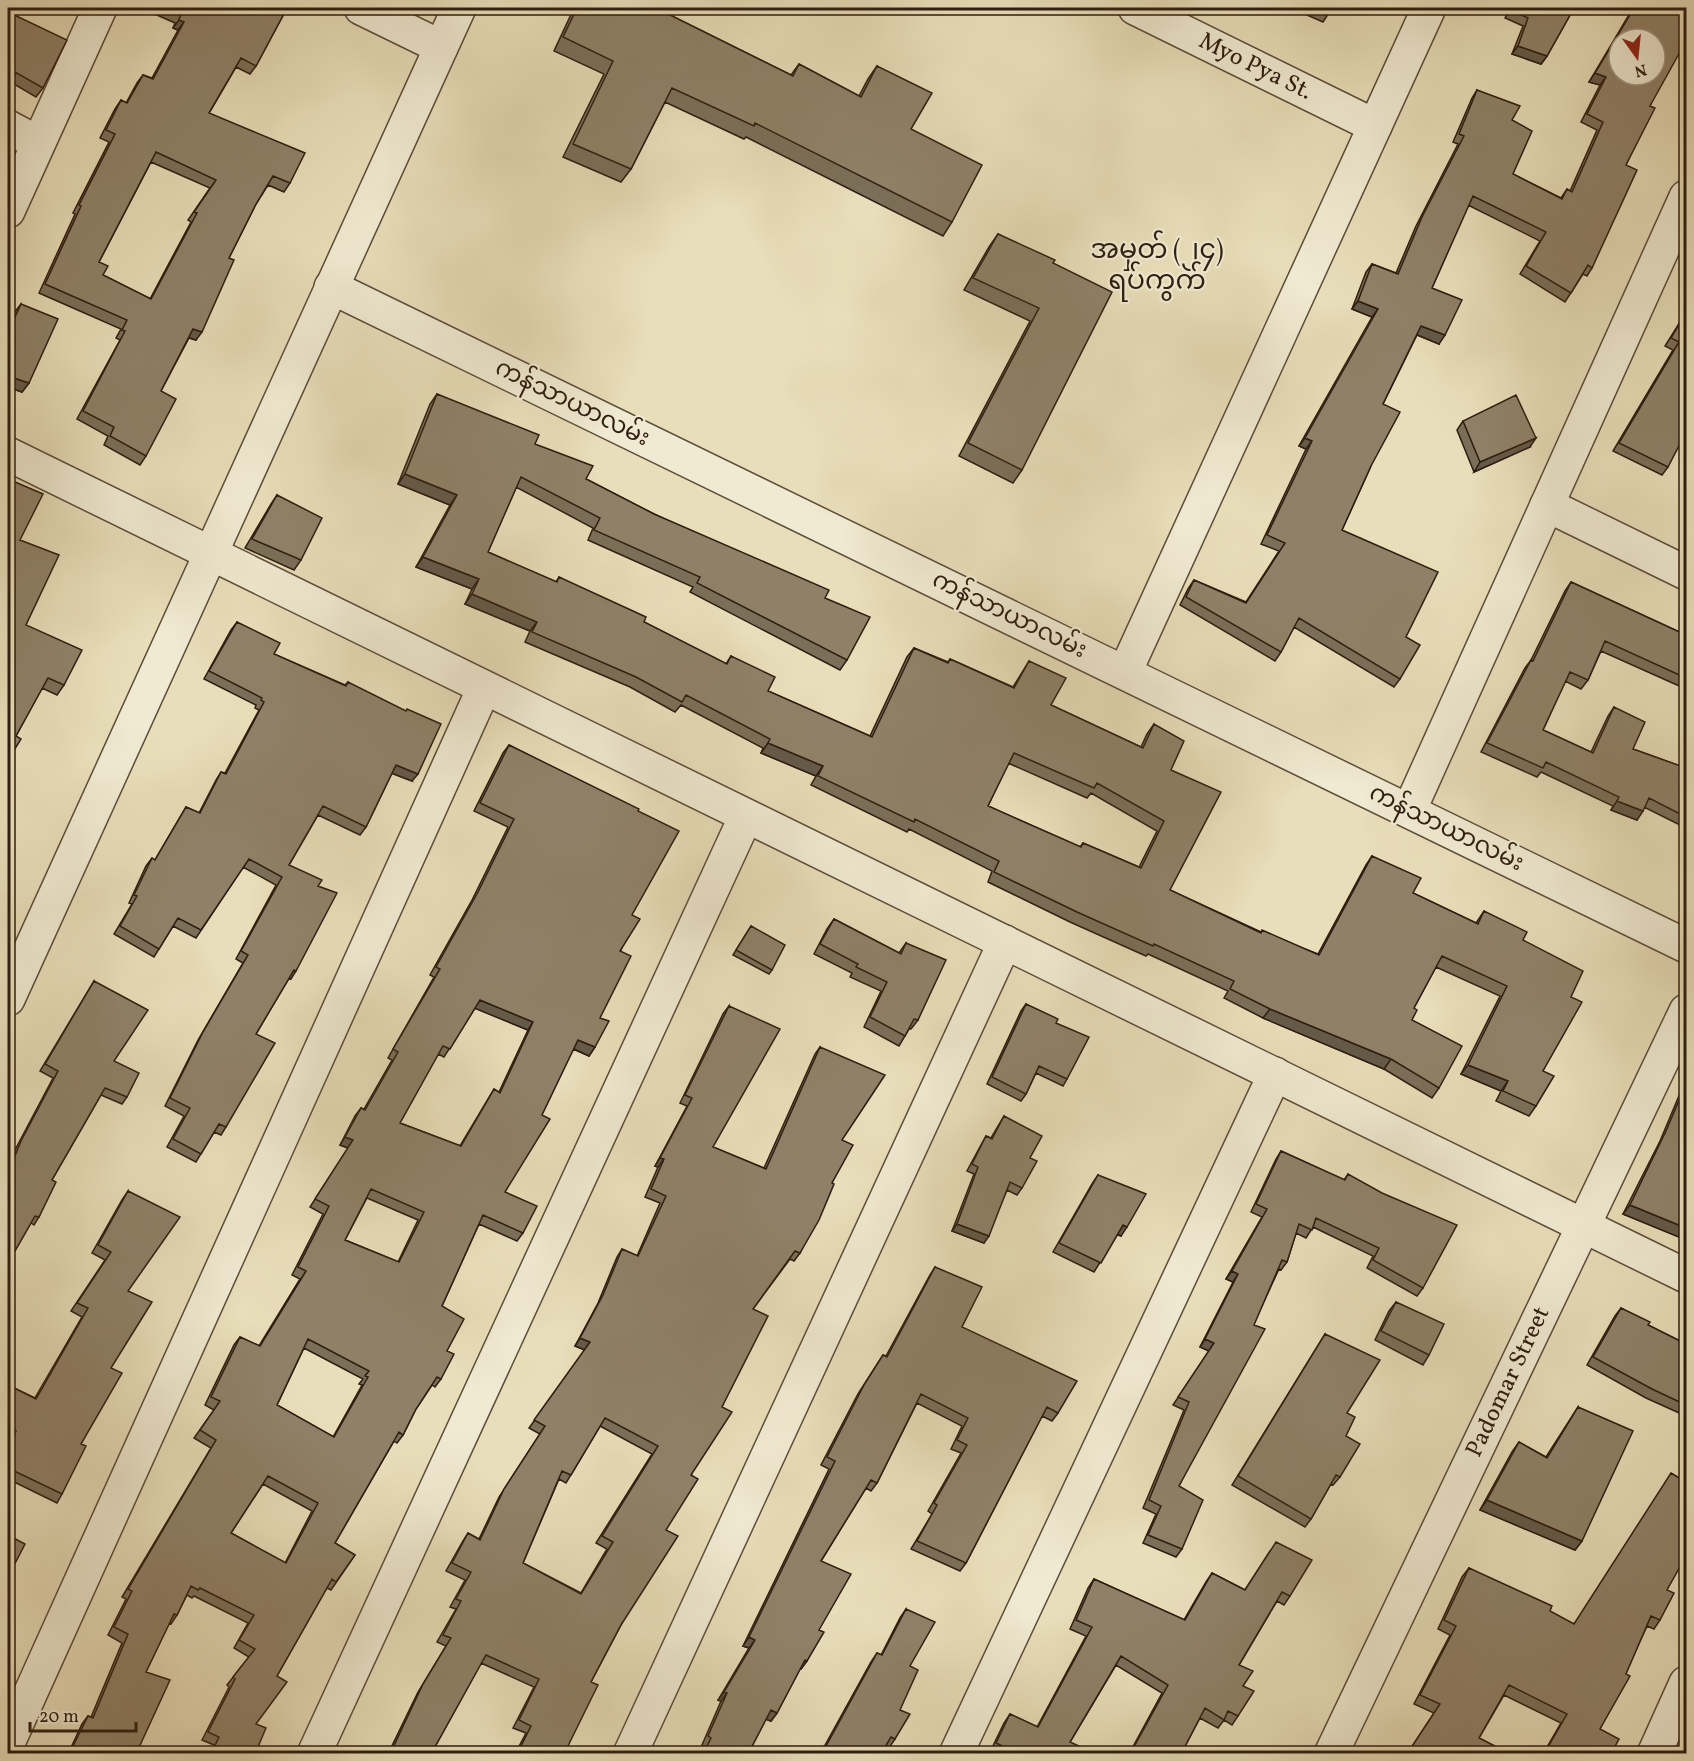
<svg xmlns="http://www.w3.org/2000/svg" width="1694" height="1761" font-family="Vollkorn,'Noto Sans Myanmar',serif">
<rect width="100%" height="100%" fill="#e8deb9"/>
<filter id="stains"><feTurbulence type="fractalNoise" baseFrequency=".00333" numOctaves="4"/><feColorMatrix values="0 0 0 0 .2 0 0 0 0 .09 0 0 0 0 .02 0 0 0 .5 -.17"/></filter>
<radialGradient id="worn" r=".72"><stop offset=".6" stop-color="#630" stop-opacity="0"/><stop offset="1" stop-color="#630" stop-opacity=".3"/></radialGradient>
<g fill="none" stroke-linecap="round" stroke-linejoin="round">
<!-- street casing -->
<g stroke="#5c4d3a" stroke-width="36">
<g id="street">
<path d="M361,8L441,47"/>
<path id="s1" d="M1135,8L1375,126"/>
<path d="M8,127L38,143"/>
<path d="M8,211L100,8"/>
<path d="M331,287L1686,946"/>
<path d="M8,454L1686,1276"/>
<path d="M1547,505L1686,573"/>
<path d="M1125,672L1429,8"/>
<path d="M1409,811L1686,197"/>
<path d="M8,999L459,8"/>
<path d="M8,1743L484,688"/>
<path d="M314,1754L746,816"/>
<path d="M630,1754L1005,942"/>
<path d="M956,1754L1275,1074"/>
<path id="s2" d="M1331,1754L1686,1011"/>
<path d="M1654,1754L1686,1683"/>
</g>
</g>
<!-- street -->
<use href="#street" stroke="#f0ead2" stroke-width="33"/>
</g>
<!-- wall -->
<path fill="#7b6f59" stroke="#2e1d10" stroke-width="1.5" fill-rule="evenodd" d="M141,8H287L256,66L250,74L236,67L209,113L290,183L284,192L268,185L256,204L229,258L196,340L189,338L161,391L146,456L140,465L104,445L108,436L77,419L120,340L116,338L121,329L39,293L75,214L73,213L109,142L100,138L115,109L121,100L126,103L137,83L143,75L152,78L178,30L173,28L175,23ZM151,162L210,188L188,220L191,222L150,299L103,275L99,262Z
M574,8H656L791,75L799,64L859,96L868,79L877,66L911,129L952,222L943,236L746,137L744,139L665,102L631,169L621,182L563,157L604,74L554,51Z
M1291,8H1332L1323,22Z
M1511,8H1574L1547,56L1541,64L1512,54L1523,26L1505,18Z
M1633,8H1686L1650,106L1626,165L1592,268L1587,276L1583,274L1565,302L1520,274L1540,241L1468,205L1432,288L1439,344L1417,335L1383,404L1371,466L1342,530L1406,637L1400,679L1394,687L1294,627L1281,652L1275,661L1180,605L1188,589L1194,580L1246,602L1279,551L1261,544L1306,449L1299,446L1372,317L1352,309L1366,272L1372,264L1396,273L1416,226L1458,144L1453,142L1472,98L1477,90L1512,120L1513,174L1561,198L1567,189L1570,191L1597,130L1581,122L1600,85L1589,82Z
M8,12L43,88L36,97L9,81L8,84Z
M998,234L1053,263L1022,470L1013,483L959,456L1030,321L964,290L989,247Z
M21,304L29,383L22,392L8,387V328L14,313Z
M1685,314L1668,467L1662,475L1613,451L1673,350L1665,346Z
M437,394L535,444L586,479L654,514L825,598L847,660L840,670L690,592L693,587L588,540L593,528L516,487L488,552L556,582L559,577L644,622L726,664L731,656L768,691L870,736L907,657L914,648L948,662L950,659L1013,687L1029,661L1051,705L1141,747L1147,734L1154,724L1171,770L1170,890L1261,932L1318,954L1366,865L1372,856L1413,893L1476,923L1484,911L1523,940L1571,997L1543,1071L1536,1106L1529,1116L1496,1101L1501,1091L1461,1074L1500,996L1436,967L1414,1008L1412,1020L1439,1088L1432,1098L1384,1069L1263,1018L1224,998L1228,991L1148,954L1146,956L1070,922L988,882L992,871L909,829L907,832L811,785L816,776L761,753L763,748L681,705L675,712L630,687L525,642L530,631L465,604L472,589L416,567L450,505L398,484L430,404ZM1008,763L1087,798L1091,793L1157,831L1139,867L1083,843L1080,847L988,806Z
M1463,421L1530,447L1474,472L1457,430Z
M8,479L20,540L26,625L64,685L57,695L42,688L16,736L8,760Z
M277,495L301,560L294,570L245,548L271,504Z
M1571,582L1686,635V689L1601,651L1588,680L1581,689L1565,681L1543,730L1591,752L1608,716L1614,707L1633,749L1686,768V828L1644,807L1637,820L1611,810L1613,806L1541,772L1537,777L1481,752L1525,668L1531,660L1565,591Z
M237,622L274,654L345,685L348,682L412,781L392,773L366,827L360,835L318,815L289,865L318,886L296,971L291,979L289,978L256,1034L226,1127L221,1135L214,1132L196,1162L167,1147L184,1116L165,1106L198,1040L243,963L236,959L276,885L243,867L196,938L173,926L154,957L114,934L132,904L129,903L146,866L152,858L155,860L186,807L199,813L216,780L221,772L225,773L259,710L255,708L256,705L204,679L231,630Z
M509,745L638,811L632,915L600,1018L595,1047L589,1056L573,1049L505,1192L523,1233L517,1241L479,1224L442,1306L447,1351L441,1379L435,1387L432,1385L416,1409L403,1435L397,1443L394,1441L335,1543L355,1555L331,1590L327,1588L277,1676L256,1724L255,1754H210L214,1745L202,1740L229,1687L227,1685L249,1657L234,1648L248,1623L194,1596L192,1598L187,1595L177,1615L171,1624L169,1623L146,1672L136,1754H68L82,1724L88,1716L91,1717L122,1643L108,1635L126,1599L122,1597L211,1448L194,1438L214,1410L205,1405L234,1345L240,1337L259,1346L300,1279L292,1275L323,1214L310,1207L348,1148L340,1145L355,1116L361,1108L364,1109L392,1060L388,1058L434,977L430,975L472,900L508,827L474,811L503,753ZM475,1008L528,1030L499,1092L494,1089L460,1146L400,1123L438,1054L444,1057ZM367,1198L418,1220L398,1262L345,1240ZM304,1348L363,1379L359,1384L362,1385L333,1437L277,1405ZM263,1484L312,1511L285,1563L231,1533Z
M834,919L899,953L906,943L918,1020L911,1029H909L899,1046L864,1027L881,991L850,977L852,973L814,954L827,929Z
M751,926L772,970L769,974L733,955Z
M94,981L114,1061L127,1097L122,1104L101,1095L52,1180L39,1217L34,1225L31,1223L8,1263V1168L16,1148L53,1078L40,1071Z
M1026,1004L1067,1079L1063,1086L1036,1073L1026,1094L1021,1101L987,1084L1021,1011Z
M729,1006L713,1147L764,1168L815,1054L820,1047L842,1140L832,1183L800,1253L794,1261L790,1259L753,1309L722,1407L691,1475L621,1625L591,1682L564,1754H515L526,1733L513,1728L534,1687L481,1663L431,1754H388L418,1692L446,1646L437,1642L456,1609L450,1607L465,1580L446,1571L463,1541L468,1533L479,1539L499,1497L540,1434L529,1428L585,1350L575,1346L598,1303L617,1257L622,1249L637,1256L660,1203L645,1197L658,1167L655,1166L687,1106L680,1103L723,1014ZM600,1426L652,1454L596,1543L607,1549L581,1593L523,1563L559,1479L566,1483Z
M1686,1079V1240L1623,1214L1660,1141Z
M1004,1116L1030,1158L1022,1188L1017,1195L1007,1190L984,1243L952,1231L974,1174L967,1171L982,1143L986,1136L991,1138Z
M1281,1151L1344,1180L1348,1174L1423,1288L1417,1296L1367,1268L1373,1256L1313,1227L1306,1238L1296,1233L1287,1262L1281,1270L1279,1269L1179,1486L1182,1549L1176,1557L1143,1543L1156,1514L1143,1508L1184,1410L1173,1405L1209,1351L1200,1347L1233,1282L1226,1279L1262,1217L1251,1212L1276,1159Z
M1098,1175L1121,1236L1117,1235L1094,1272L1053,1252L1092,1184Z
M128,1191V1291L111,1368L81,1444L62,1494L57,1503L8,1479V1445L10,1440L8,1438V1385L35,1398L82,1317L71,1311L105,1260L92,1253L122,1200Z
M935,1267L962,1327L1058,1413L1052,1421L1042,1416L966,1563L960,1571L911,1549L932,1514L928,1511L961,1453L951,1449L962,1426L917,1403L877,1483L871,1491L866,1488L821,1561L819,1630L807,1661L801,1669H800L777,1713L771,1721L766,1719L748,1754H701L705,1746L702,1745L721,1701L718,1700L749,1648L743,1646L829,1469L821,1465L858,1394L883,1355L886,1356L930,1275Z
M1396,1302L1429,1355L1423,1365L1375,1340L1389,1311Z
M1621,1308L1648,1325L1686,1344V1416L1646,1398L1587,1365L1615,1316Z
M1325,1334L1347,1413L1340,1477L1333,1485L1331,1484L1311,1519L1305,1527L1232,1485Z
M1578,1407L1582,1541L1575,1550L1480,1510L1512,1452L1519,1442L1546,1457Z
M1682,1548L1667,1590L1660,1620L1654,1629L1647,1626L1600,1729L1611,1754H1543L1561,1723L1504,1695L1479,1738L1510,1754H1407L1434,1713L1414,1704L1450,1635L1438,1629L1462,1577L1469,1568L1573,1624Z
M1270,1551L1290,1596L1284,1605L1277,1601L1239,1665L1243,1686L1238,1716L1232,1725L1224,1720L1218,1728L1200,1718L1181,1754H1129L1162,1693L1116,1665L1070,1742L1083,1754H993L990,1752L1004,1723L1010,1714L1037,1727L1086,1636L1070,1629L1088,1588L1094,1579L1184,1620L1206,1582L1212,1573L1245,1590Z
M906,1609L910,1666L900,1710L895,1739L889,1748L885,1746L824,1747L871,1662L877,1653L881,1655L900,1618Z"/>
<!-- shaded-wall -->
<path fill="#645a49" stroke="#2e1d10" stroke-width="1.5" d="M179,20L184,22L178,30L173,28Z
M1518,46L1547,56L1541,64L1512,54Z
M1595,73L1606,77L1600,85L1589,82Z
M1358,301L1378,309L1372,317L1352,309Z
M1421,326L1445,335L1439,344L1415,334Z
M193,329L202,332L196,340L187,337Z
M8,376L29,383L22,392L8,387Z
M1305,438L1312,441L1306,449L1299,446Z
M1536,438L1530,447L1474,472L1480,462Z
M405,474L457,495L450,505L398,484Z
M423,557L479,579L472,589L416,567Z
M472,594L537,622L530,631L465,604Z
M768,743L823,766L816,776L761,753Z
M396,765L418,774L412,781L391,773Z
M1617,801L1643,811L1637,820L1611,810Z
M480,1000L533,1022L528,1030L474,1008Z
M1270,1009L1391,1059L1384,1069L1263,1018Z
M578,1040L595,1047L589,1056L572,1048Z
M1468,1065L1508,1081L1501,1091L1461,1074Z
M345,1137L353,1140L348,1148L340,1145Z
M660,1158L664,1159L658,1167L655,1166Z
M1630,1205L1686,1228V1240L1623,1214Z
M957,1224L989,1236L984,1243L952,1231Z
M1123,1225L1127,1227L1121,1236L1117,1234Z
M1232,1271L1238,1274L1233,1282L1226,1279Z
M580,1338L590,1342L585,1350L575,1346Z
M1205,1339L1214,1343L1209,1351L1200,1347Z
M1487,1500L1582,1541L1575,1550L1480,1510Z
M749,1637L755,1640L749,1648L743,1646Z
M805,1660L807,1661L801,1669L799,1668Z
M724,1692L727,1693L721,1701L718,1700Z
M771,1710L777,1713L771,1721L765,1719Z"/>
<!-- building -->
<path fill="#8f8168" stroke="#2e1d10" stroke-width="1.5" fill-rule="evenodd" d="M166,8H287L256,66L241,58L209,113L305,153L290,183L273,176L256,204L229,258L234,260L202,332L193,329L161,391L176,399L146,456L110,436L114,427L83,411L125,331L122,330L127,320L45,284L81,206L79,205L115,134L106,130L121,100L127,103L143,75L153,79L184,22L179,20L181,14ZM156,152L216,180L194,212L197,213L151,299L103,275L108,266L99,262Z
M577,8H656L793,76L799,64L861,97L877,66L932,93L911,129L982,165L952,222L755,123L754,126L672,88L631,169L573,144L613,61L563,37Z
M1318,8H1332L1329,13Z
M1512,8H1574L1547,56L1518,46L1528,18L1511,10Z
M1634,8H1686V41L1650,106L1655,108L1626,165L1637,170L1592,268L1588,265L1571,293L1526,266L1546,232L1473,196L1432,288L1462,300L1445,335L1421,326L1383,404L1400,412L1371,466L1342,530L1438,572L1406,637L1420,645L1400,679L1299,618L1281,652L1186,597L1194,580L1246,603L1285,543L1267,535L1312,441L1305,438L1378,309L1358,301L1372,264L1398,274L1422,217L1464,136L1459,134L1477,90L1520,106L1512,120L1532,131L1513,174L1562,199L1567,189L1572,192L1603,122L1587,114L1606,77L1595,73ZM1619,39H1655V75H1619Z
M8,12L67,40L43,88L15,72L12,77L8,76Z
M998,234L1055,260L1053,263L1112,292L1022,470L968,443L1039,308L973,278Z
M21,304L58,319L29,383L8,376V332Z
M1685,314L1686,315V432L1668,467L1619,443L1679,342L1671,338Z
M437,394L539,435L535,444L593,466L586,479L654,514L829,590L825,598L870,617L847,660L697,583L700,577L594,530L600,518L521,477L488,552L557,582L559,577L646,617L644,622L727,664L731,656L775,677L768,691L872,737L914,648L948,663L950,659L1014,688L1029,661L1066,678L1051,705L1143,748L1154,724L1184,741L1171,770L1221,792L1170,890L1261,933L1262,930L1319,955L1372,856L1421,878L1413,893L1478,924L1484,911L1527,932L1523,940L1583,971L1571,997L1582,1002L1543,1071L1554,1076L1536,1106L1503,1091L1508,1081L1468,1065L1507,986L1442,956L1414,1008L1417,1010L1412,1020L1462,1046L1439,1088L1391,1059L1270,1009L1230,989L1234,981L1154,944L1153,946L1077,912L994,872L999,861L915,819L914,822L818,776L823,766L768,743L770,739L686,695L682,702L636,677L532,632L537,622L472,594L479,579L423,557L457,495L405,474ZM1014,753L1094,788L1097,783L1164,821L1141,868L1083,843L1081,847L988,806Z
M1516,395L1536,438L1480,462L1463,421Z
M8,479L43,494L20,540L59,555L26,625L82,650L64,685L48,678L16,736L21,739L8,760V583L11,576L8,575Z
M277,495L322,518L301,560L252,539Z
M1571,582L1686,635V678L1605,641L1588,680L1570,672L1543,730L1593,753L1614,707L1645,722L1633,749L1686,768V817L1649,798L1643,811L1617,801L1619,797L1546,762L1543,768L1487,743L1531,660L1533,661Z
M237,622L280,643L274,654L346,686L348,682L406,711L407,709L441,724L418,774L396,765L366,827L323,806L289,865L322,880L318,886L337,893L296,971L294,970L256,1034L275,1043L226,1127L219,1124L201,1154L173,1139L190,1108L170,1098L203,1032L248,955L241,951L282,877L249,859L201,930L178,918L159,949L120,926L137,896L134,895L152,858L155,860L186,807L200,813L221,772L226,774L264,702L261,700L262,698L209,671Z
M509,745L639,809L638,811L679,831L632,915L640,919L620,951L631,956L600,1018L609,1021L595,1047L578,1040L542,1115L550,1119L505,1192L537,1206L523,1233L483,1215L442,1306L464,1319L447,1351L454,1354L441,1379L437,1377L416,1409L403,1435L399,1432L335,1543L355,1555L336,1582L332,1579L277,1676L287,1682L256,1724L266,1728L255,1754H211L219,1737L208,1732L235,1679L233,1677L255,1649L239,1640L254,1615L200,1588L198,1590L191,1586L177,1615L174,1614L146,1672L170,1680L136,1754H69L88,1716L93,1718L128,1634L114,1627L132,1591L128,1589L216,1440L200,1430L220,1401L211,1397L240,1337L260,1346L306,1271L298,1267L329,1206L315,1199L353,1140L345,1137L361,1108L365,1110L398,1052L393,1049L440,969L436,967L478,892L514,819L480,803ZM480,1000L533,1022L500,1093L494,1089L461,1146L400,1123L443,1046L450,1049ZM371,1189L424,1212L399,1262L345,1240ZM308,1339L369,1371L365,1376L368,1377L334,1437L277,1405ZM268,1476L318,1503L286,1563L231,1533Z
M834,919L901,954L906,943L946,960L918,1020L914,1019L905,1036L870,1017L887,982L856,967L858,964L820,944Z
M751,926L785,945L772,970L736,950Z
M94,981L148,1010L114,1061L139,1073L127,1097L105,1088L52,1180L56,1182L39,1217L35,1216L8,1263V1173L21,1141L58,1071L45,1064Z
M1026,1004L1058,1019L1056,1023L1089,1037L1067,1079L1039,1066L1026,1094L992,1077Z
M729,1006L780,1029L713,1147L766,1169L820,1047L885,1075L842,1140L853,1145L832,1183L834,1184L819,1220L800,1253L795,1251L753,1309L768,1316L722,1407L732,1412L691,1475L698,1479L666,1530L678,1536L621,1625L591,1682L598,1685L564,1754H517L531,1726L519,1720L539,1679L486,1655L431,1754H390L423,1684L451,1638L443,1635L461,1601L456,1599L471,1572L452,1563L468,1533L480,1540L504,1489L545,1426L534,1420L590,1342L580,1338L603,1295L622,1249L638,1256L666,1196L651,1189L664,1159L660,1158L692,1098L685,1095ZM605,1418L658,1446L602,1536L613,1542L581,1594L523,1563L562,1471L571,1475Z
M1686,1084V1228L1630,1205L1666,1131Z
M1004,1116L1042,1136L1030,1158L1037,1161L1022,1188L1010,1182L989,1236L957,1224L978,1167L972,1164L986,1136L992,1139Z
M1281,1151L1345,1180L1348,1174L1382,1193L1457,1225L1423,1288L1373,1260L1379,1248L1316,1218L1312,1230L1299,1224L1287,1262L1282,1260L1254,1325L1265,1329L1179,1486L1203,1500L1182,1549L1148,1535L1161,1506L1149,1500L1189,1402L1178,1397L1214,1343L1205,1339L1238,1274L1232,1271L1267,1209L1256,1204Z
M1098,1175L1146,1194L1127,1227L1123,1225L1101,1263L1059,1243Z
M128,1191L180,1217L128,1291L152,1302L111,1368L122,1373L81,1444L86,1446L62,1494L8,1468V1448L16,1431L8,1427V1385L36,1399L88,1308L77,1303L111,1252L98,1245Z
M935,1267L982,1287L962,1327L1077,1381L1058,1413L1047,1407L966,1563L917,1541L937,1505L934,1503L967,1445L957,1440L968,1418L921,1394L877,1483L871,1480L821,1561L851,1574L819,1630L824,1632L807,1661L805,1660L777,1713L771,1710L748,1754H703L711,1738L708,1736L727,1693L724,1692L755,1640L749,1637L835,1461L827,1457L864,1385L883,1355L887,1357Z
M1396,1302L1444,1324L1429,1355L1381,1331Z
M1621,1308L1650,1322L1648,1325L1686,1344V1405L1652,1389L1593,1357Z
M1325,1334L1380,1360L1347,1413L1355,1417L1346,1436L1360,1444L1340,1477L1336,1475L1311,1519L1238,1476Z
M1578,1407L1633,1431L1582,1541L1487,1500L1519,1442L1547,1458Z
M1671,1473L1686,1482V1542L1682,1548L1686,1551V1556L1667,1590L1674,1593L1660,1620L1651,1616L1626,1674L1630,1676L1600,1729L1619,1739L1611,1754H1544L1567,1714L1509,1685L1479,1738L1510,1754H1412L1409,1751L1440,1704L1420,1695L1456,1626L1444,1620L1469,1568L1552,1606L1550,1611L1574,1624Z
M8,1535L25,1544L8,1577Z
M1276,1542L1312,1560L1290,1596L1282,1592L1239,1665L1253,1671L1243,1686L1254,1691L1238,1716L1228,1711L1224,1720L1205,1708L1181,1754H1148L1134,1747L1168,1685L1121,1656L1070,1742L1085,1749L1083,1754H1012L1013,1751L996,1743L1010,1714L1038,1727L1092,1627L1076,1620L1094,1579L1185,1620L1212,1573L1245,1590Z
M8,1593L13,1596L8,1606Z
M906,1609L935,1622L910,1666L918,1670L900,1710L910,1714L895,1739L891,1737L881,1754H818L822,1746L825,1748L877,1653L882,1655Z"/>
<g text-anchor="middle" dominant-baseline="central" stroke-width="4.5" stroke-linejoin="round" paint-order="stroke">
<!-- street labels -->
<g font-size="24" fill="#2e1d10" stroke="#f0ead2">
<text stroke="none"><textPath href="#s1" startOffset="134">Myo Pya St.</textPath></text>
<text transform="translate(572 404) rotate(26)">ကန်သာယာလမ်း</text>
<text transform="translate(1009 616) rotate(26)">ကန်သာယာလမ်း</text>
<text transform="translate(1446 829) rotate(26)">ကန်သာယာလမ်း</text>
<text stroke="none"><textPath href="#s2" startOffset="412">Padomar Street</textPath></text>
</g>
<!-- quarter labels -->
<g font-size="27" fill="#2e1d10" stroke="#f0ead2">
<text x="1157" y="251">အမှတ် (၂၄)<tspan x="1157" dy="31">ရပ်ကွက်</tspan></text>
</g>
</g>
<!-- margin -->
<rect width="1694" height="1761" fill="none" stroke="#e8deb9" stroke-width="30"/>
<rect x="9" y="9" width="1676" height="1743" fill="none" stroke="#2e1d10" stroke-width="3"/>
<rect x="15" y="15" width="1664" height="1731" fill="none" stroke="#2e1d10" stroke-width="1.5"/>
<!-- north arrow -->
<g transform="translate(1637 57) rotate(165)"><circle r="28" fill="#f0ead2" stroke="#a29884" stroke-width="1.5"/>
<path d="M0-4.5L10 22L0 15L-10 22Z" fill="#8f2418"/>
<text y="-9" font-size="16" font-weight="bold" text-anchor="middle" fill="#2e1d10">N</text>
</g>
<!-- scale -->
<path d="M30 1722v9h106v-9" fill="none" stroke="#2e1d10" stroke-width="3"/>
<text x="39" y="1722" font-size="18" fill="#2e1d10" stroke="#f0ead2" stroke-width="4.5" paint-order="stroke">20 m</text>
<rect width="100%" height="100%" filter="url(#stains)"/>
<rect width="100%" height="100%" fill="url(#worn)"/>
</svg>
